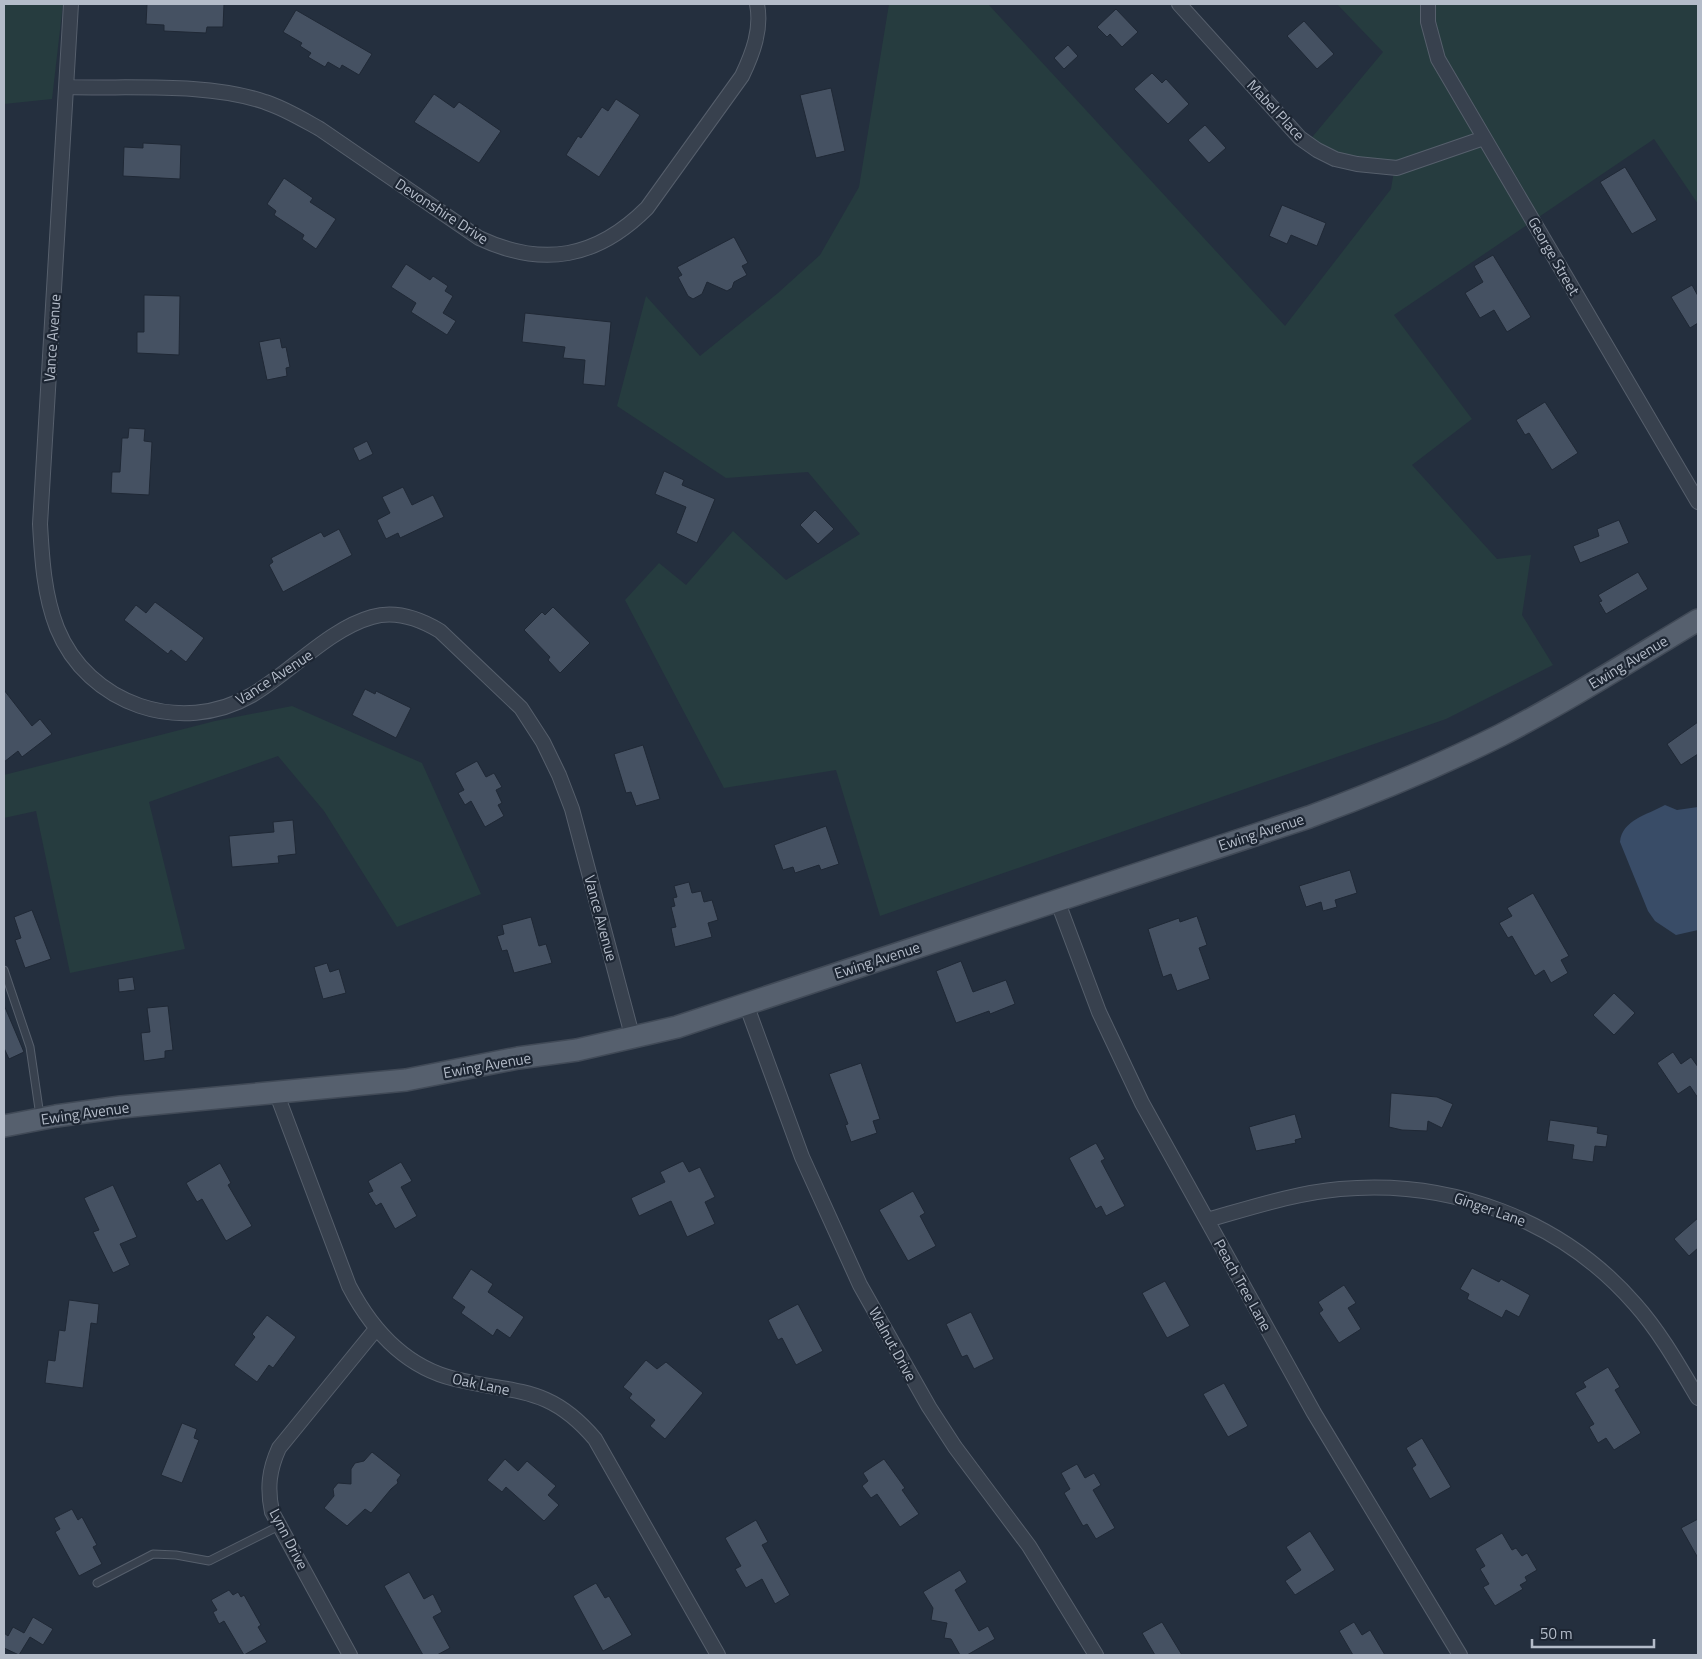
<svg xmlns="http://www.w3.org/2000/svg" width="1702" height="1659" font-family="'Titillium Web',sans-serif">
<rect width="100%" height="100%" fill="#242f3e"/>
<!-- green -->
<path fill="#263c3f" d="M4,4H63L52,99L4,104Z
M889,4H988L1285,326L1391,189L1395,165L1304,147L1383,52L1337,4H1698V204L1654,139L1394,315L1472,419L1412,465L1497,559L1531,555L1522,615L1553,665L1446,719L880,916L836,770L724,788L625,600L659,563L686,585L733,531L786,580L860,534L808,472L726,478L617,406L646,296L700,356L778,293L820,255L859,187Z
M292,706L422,763L481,894L397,927L324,811L278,756L149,802L185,949L70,973L36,811L4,818V775L215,721Z"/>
<!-- water -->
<path fill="#394c67" d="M1665,805L1677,810L1698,807V930L1676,935L1655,921L1648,911L1620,842C1622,820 1647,815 1665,805Z"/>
<!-- building -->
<path fill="#455162" stroke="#1f2835" d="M147,4H224L223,27H207L206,33L164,31V25L146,24Z
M1116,9L1138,32L1122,47L1110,34L1107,37L1097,27Z
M296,10L372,54L359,75L342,65L340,69L328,62L325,67L308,57L311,53L300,46L302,43L283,32Z
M1304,21L1334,54L1317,69L1287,36Z
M1068,45L1078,56L1064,69L1054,58Z
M1152,73L1162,83L1166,79L1189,104L1168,124L1134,89Z
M831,88L845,151L816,158L800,95Z
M434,94L454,108L459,102L501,131L479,163L414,122Z
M616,99L640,115L599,177L566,155L578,136L581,138L602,107L608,111Z
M1205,125L1226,148L1209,163L1188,140Z
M143,143L181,145L180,179L123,176L124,147L143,148Z
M1625,167L1657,220L1632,234L1600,182Z
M284,178L313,198L310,202L336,219L316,249L302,239L304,235L274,215L276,211L267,204Z
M1282,205L1326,223L1317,246L1291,235L1287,244L1269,236Z
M734,237L748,263L742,266L747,275L734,282L732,288L727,291L707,282L702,294L693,299L688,296L678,277L682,275L677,267Z
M1493,255L1531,317L1507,332L1494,310L1480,318L1465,293L1483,282L1474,266Z
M406,264L430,280L433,276L448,286L445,291L453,296L443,313L456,321L447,335L411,312L416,303L391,287Z
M1692,285L1698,296V323L1690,328L1671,297Z
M144,295L180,296L179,355L137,353V332H144Z
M525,313L611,322L605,386L583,384L585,360L563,358L565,347L522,342Z
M280,338L282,348L286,347L290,367L286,368L287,376L267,380L259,342Z
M1545,402L1578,453L1552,470L1529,433L1525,435L1516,420Z
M129,428L145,429L144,441L152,442L149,495L111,493L112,472H120L122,438H128Z
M367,441L373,454L359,461L353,448Z
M664,471L684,480L682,485L715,499L697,543L676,533L686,507L655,494Z
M403,487L412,505L433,495L444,517L400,538L398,533L386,539L377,520L390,513L382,497Z
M815,510L834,529L818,544L800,525Z
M1619,520L1629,543L1580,563L1573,546L1599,536L1597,529Z
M339,529L352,555L283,592L269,565L273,562L271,558L321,532L324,537Z
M1638,572L1648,589L1606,614L1599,602L1602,601L1598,595Z
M155,602L204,638L186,662L171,650L168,654L124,620L136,605L146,613Z
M553,607L590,643L560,673L548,660L550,657L524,630L542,612L545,615Z
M365,689L375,694L376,691L411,708L396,738L352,715Z
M4,690L32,726L40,719L52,734L22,757L18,751L4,762Z
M1698,722V754L1681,765L1667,744Z
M643,745L660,799L636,806L631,792L626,793L614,754Z
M477,761L486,777L494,773L502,787L496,790L502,803L498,805L504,816L485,827L471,801L465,805L458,793L464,790L455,773Z
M293,820L296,854L278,856L279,863L232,867L229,836L274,832L273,822Z
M826,826L839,864L821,870L819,865L795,873L793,867L783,870L774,845Z
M1350,870L1357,893L1335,900L1337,907L1323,911L1321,902L1306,907L1299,886Z
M689,882L692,893L701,891L704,902L712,900L718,920L708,923L712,937L675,947L671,928L676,927L671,907L675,906L673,898L677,897L674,886Z
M1533,893L1569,956L1561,960L1568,973L1551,983L1544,970L1535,976L1512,936L1508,938L1499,923L1512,916L1507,908Z
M32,910L51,959L25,968L15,940L21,938L14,917Z
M1197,916L1207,945L1199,948L1210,979L1177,991L1171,974L1163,977L1148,929L1179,918L1180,922Z
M531,917L539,946L546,944L552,963L514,973L507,950L502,951L497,936L504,934L502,925Z
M961,961L973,992L1006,980L1015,1004L990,1014L989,1011L956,1023L936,971Z
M327,963L330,972L339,969L346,993L323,999L314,967Z
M133,977L135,990L119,992L118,979Z
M1614,993L1635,1013L1614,1035L1593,1015Z
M4,1005L24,1052L9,1059L4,1048Z
M168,1006L173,1050L165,1051V1058L144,1061L141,1033L150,1032L147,1008Z
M1673,1052L1681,1064L1691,1057L1698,1067V1098L1690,1086L1678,1094L1657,1063Z
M861,1063L880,1119L873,1121L877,1133L851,1142L845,1125L848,1124L829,1074Z
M1391,1093L1437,1097L1453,1104L1442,1128L1428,1121L1427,1131L1402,1130L1389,1127Z
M1295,1114L1302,1138L1295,1140L1296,1143L1256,1151L1249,1127Z
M1550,1120L1598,1127L1597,1133L1608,1135L1606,1147L1595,1146L1593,1162L1572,1159L1574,1145L1547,1141Z
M1096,1143L1105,1159L1101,1161L1125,1206L1106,1216L1101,1206L1096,1209L1069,1158Z
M683,1161L689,1172L700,1167L715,1197L705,1202L715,1224L687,1237L671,1201L639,1216L631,1198L665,1182L660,1172Z
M401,1162L412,1181L401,1187L417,1216L395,1229L381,1203L376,1206L368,1193L373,1191L368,1181Z
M220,1163L231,1183L228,1185L252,1226L226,1241L202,1199L197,1202L186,1183Z
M113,1185L137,1237L120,1244L130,1265L113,1273L93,1232L99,1230L84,1198Z
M913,1191L925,1213L920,1216L936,1246L908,1261L879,1210Z
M1698,1218V1248L1689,1256L1674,1239Z
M1472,1268L1499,1282L1501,1279L1530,1295L1519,1317L1506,1310L1502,1318L1467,1299L1469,1294L1460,1289Z
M471,1269L493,1284L488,1292L524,1317L510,1338L497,1329L493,1336L461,1313L465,1307L452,1298Z
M1165,1281L1190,1326L1167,1338L1142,1293Z
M1344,1285L1356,1303L1348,1308L1361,1329L1339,1343L1319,1313L1323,1310L1318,1302Z
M69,1300L99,1304L97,1324L91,1323L83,1388L45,1383L48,1360L55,1361L59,1330L65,1331Z
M798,1304L823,1351L796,1365L782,1338L778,1340L768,1320Z
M971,1312L994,1359L974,1369L967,1355L962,1357L946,1324Z
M267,1315L296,1337L273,1368L269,1365L257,1382L234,1365L255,1337L252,1334Z
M646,1360L657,1369L666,1362L703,1393L665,1439L650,1426L655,1420L629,1398L632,1394L623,1387Z
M1608,1367L1620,1387L1615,1390L1641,1433L1614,1450L1606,1438L1598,1443L1589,1427L1594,1424L1575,1393L1586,1387L1583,1382Z
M1224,1383L1248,1426L1228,1437L1203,1394Z
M182,1423L197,1429L194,1438L199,1440L182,1483L161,1475Z
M1422,1438L1451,1487L1430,1499L1412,1468L1416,1465L1406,1448Z
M372,1452L401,1475L397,1480L398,1483L391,1489L371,1513L365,1509L347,1526L324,1508L334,1496L333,1489L338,1483L351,1484V1469L355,1463L364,1461Z
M505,1459L518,1471L527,1461L556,1486L548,1495L559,1505L544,1521L506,1487L502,1492L487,1480Z
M884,1459L905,1488L902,1490L919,1514L900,1527L877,1494L871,1498L862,1486L868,1481L863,1473Z
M1077,1464L1085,1478L1094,1473L1101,1485L1093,1490L1115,1528L1096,1539L1087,1524L1083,1526L1064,1493L1070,1489L1061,1473Z
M72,1509L78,1520L82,1517L97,1545L93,1547L102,1564L79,1576L55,1532L60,1529L54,1518Z
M1698,1519V1558L1681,1528Z
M756,1520L768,1542L762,1545L790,1595L775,1604L762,1579L746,1588L735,1569L741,1566L725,1538Z
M1310,1531L1335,1570L1295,1595L1285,1581L1301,1570L1286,1547Z
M1502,1533L1512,1550L1516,1548L1522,1556L1527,1553L1537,1570L1525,1577L1527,1581L1520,1585L1523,1589L1495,1606L1483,1587L1489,1584L1480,1569L1485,1566L1475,1549Z
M960,1570L967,1582L955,1590L979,1631L988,1626L995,1639L967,1655H960L951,1639L944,1638L947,1623L931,1620L933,1608L923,1592Z
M409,1572L424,1599L433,1594L442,1612L433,1617L450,1648L437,1655H423L384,1586Z
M596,1583L605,1598L609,1596L632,1635L603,1651L573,1596Z
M229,1590L233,1595L238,1592L241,1597L244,1595L261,1625L258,1627L267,1642L244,1655L224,1621L219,1624L213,1612L217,1610L211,1600Z
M33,1617L53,1629L43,1645L30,1637L19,1655L4,1648V1633L8,1636L13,1627L24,1633Z
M1162,1622L1182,1655H1155L1142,1633Z
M1354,1622L1362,1635L1370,1630L1385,1655H1353L1339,1631Z"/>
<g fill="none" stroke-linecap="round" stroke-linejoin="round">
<!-- service casing -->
<g stroke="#565f6c" stroke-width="9">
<path id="service" d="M4,970L30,1047L40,1116
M97,1583L153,1554L176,1555L209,1561L279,1526"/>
</g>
<!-- minor casing -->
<g stroke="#565f6c" stroke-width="16">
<path id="minor" d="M71,4L40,524C42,559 44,595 57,628C88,705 181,736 252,695C291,672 329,629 372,617C396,610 420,619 440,631L521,708L543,742L559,775L572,809L633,1039
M1179,4L1300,138L1317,150L1335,159L1357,164L1397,168L1484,138
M1428,4V22L1438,59L1698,502
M67,87C128,89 207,82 265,102C284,108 302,119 320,129L479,238C543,268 597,258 647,208L742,76C753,53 762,29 757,4
M1057,900L1099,1012L1142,1103L1314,1413L1460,1655
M746,1004L802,1157L860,1285L929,1407L955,1447L1029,1546L1096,1655
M276,1092L349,1286C372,1330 405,1367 455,1379C517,1394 549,1385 595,1439L718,1655
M1207,1220C1250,1208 1295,1193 1340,1189C1450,1179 1561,1219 1635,1304C1660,1332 1679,1366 1698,1398
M350,1655L272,1512C267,1488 269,1470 279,1448L376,1329"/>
</g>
<!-- primary casing -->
<g stroke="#414a57" stroke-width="24">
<path id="primary" d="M4,1126L56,1116L121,1107L406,1080L518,1058L577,1050L677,1027L1309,817C1374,793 1439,766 1501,735C1569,700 1633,659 1698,620"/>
</g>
<!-- service -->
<use href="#service" stroke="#38414e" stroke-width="7"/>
<!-- minor -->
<use href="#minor" stroke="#38414e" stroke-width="14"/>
<!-- primary -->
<use href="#primary" stroke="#56606e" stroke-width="21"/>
</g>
<g text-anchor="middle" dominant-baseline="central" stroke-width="4.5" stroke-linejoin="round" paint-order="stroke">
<!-- street labels -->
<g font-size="15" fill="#b4bcc9" stroke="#1d2633">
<text transform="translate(1276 110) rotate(47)">Mabel Place</text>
<text transform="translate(442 211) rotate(33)">Devonshire Drive</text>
<text transform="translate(1554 256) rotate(60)">George Street</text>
<text transform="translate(52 338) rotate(-86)">Vance Avenue</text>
<text transform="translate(1628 662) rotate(-31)">Ewing Avenue</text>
<text transform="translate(274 677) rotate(-33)">Vance Avenue</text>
<text transform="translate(1261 832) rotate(-18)">Ewing Avenue</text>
<text transform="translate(601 918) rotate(75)">Vance Avenue</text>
<text transform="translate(877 960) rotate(-18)">Ewing Avenue</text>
<text transform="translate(487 1065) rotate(-10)">Ewing Avenue</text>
<text transform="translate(85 1113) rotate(-8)">Ewing Avenue</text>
<text transform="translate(1490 1209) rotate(19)">Ginger Lane</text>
<text transform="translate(1243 1285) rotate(61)">Peach Tree Lane</text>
<text transform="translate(893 1344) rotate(61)">Walnut Drive</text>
<text transform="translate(481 1384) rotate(12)">Oak Lane</text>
<text transform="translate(289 1539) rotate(63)">Lynn Drive</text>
</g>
</g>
<!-- border -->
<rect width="1702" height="1659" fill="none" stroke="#b4bcc9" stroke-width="10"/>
<!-- scale -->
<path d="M1532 1639v8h122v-8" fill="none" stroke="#b4bcc9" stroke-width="2.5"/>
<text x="1540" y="1639" font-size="15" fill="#b4bcc9" stroke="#1d2633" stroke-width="4" paint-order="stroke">50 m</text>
</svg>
